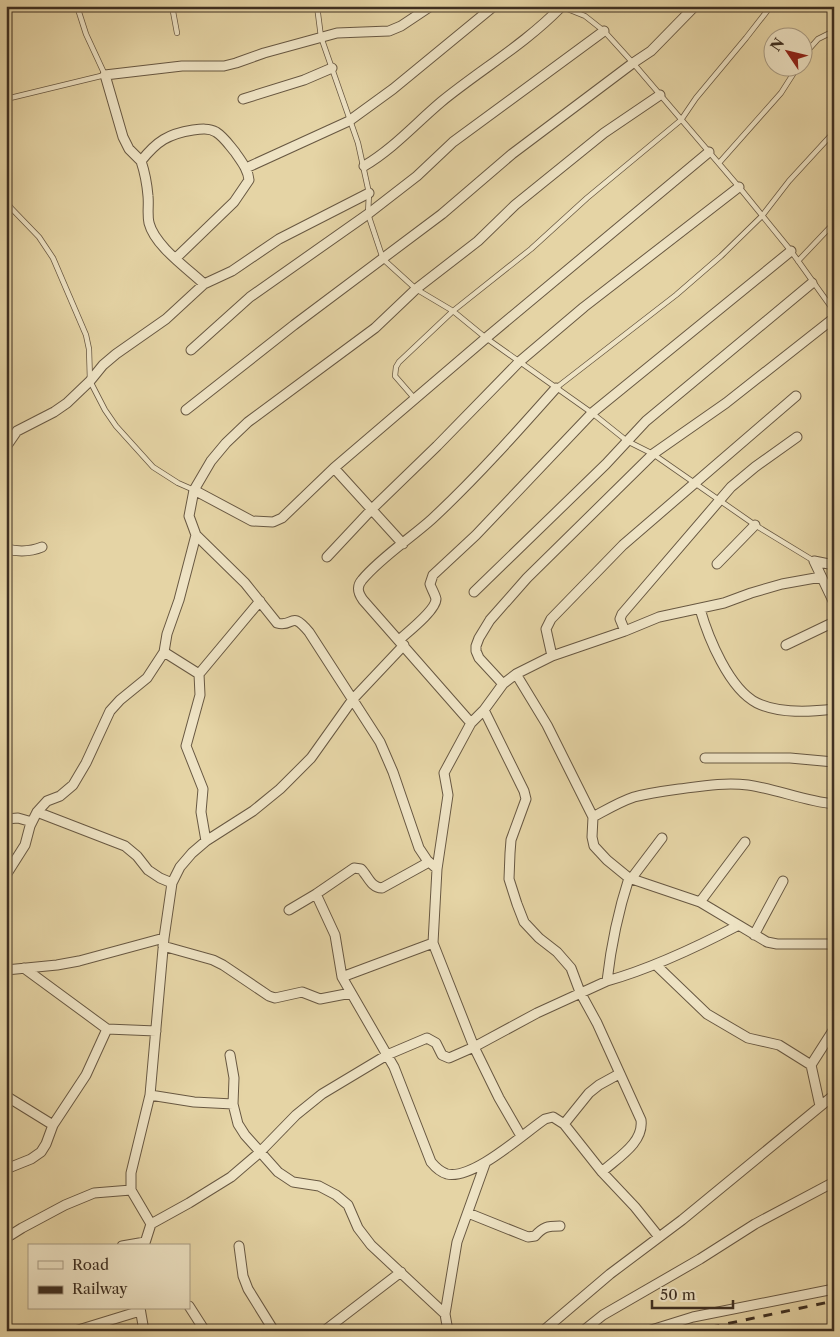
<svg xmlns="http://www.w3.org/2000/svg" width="840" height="1337" font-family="'Libre Caslon Text',serif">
<rect width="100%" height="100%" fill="#e5d4a5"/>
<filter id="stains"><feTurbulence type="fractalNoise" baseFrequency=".004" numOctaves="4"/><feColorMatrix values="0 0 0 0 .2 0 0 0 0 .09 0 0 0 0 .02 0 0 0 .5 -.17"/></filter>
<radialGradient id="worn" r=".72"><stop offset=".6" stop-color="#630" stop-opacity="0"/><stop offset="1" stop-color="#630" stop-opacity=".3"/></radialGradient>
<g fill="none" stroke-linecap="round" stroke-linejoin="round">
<!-- service casing -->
<g stroke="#685842" stroke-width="6">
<path id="service" d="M172,6L177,33
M317,6L321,37L358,143L369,193L368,214L383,259L416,289L453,311L486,338L592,413L627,441L653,454L755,525L814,561
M560,6L585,16L604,31L633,63L739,187L791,251L834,311
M802,57L818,39L834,31
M6,99L105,75L86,34L77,6
M719,163L781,93L797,68
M6,201L11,208L39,237L53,258L86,335L89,349L90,381L105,410L116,426L153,467L178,483L194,490
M798,261L834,223
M556,388L676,295L721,256L762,216L789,181L834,132
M415,399L395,376L396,367L399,362L453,311L531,249L587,198L681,120L696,98L746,38L771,6"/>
</g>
<!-- minor casing -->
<g stroke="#685842" stroke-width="11">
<path id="minor" d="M660,95L604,133L515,205L478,241L416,289L375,328L248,422L226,443L211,461L194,490L252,521L273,522L282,518L334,468L486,338L709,152
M243,99L304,80L332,68
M141,161L129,149L123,137L105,75L182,66H224L236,63L264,53L337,33L389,31L401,26L431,6
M364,166C393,149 415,124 441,102C480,70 525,44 561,7
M246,168L349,121L393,89L494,6
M176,258L234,202L249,180C248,169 241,161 235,152C229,145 224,137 216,132C209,128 201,129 193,130C168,134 157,141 141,161C145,173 147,184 148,196C149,205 147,214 149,223C155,246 187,268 204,284
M191,350L250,297L368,214L417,176L453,142L604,31
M556,388C516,433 476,478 432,519C411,538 380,558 362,580C356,587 358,593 363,600L471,723L484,710L503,684L516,674L552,656L625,631L659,617L724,603L751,593L782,584L821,577
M186,410L294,325L442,214L512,154L633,63L651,51L695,6
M6,447L17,431L54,412L67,403L90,381L103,365L116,354L166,319L204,284L232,271L279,239L369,193
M334,468L403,544
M194,490L189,516L196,535L245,583L277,623C294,628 290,609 309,632L380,742L393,772L419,848L427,860L437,869
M6,549C19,552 30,552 42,547
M327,557L372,509L437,446L519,362L584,307L739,187
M717,564L755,525
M834,565L814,561L834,603
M474,592L606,464L646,421L812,283
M700,609C708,637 729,689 757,703C780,714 810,712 834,709
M625,631L620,619L622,614L731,487L755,467L797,437
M399,640C408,632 436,610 436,599C435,594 431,588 430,584L433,575L476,535L592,413L791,251
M786,645L834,622
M164,652L199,674L200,695L186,746L203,789L201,812L206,841
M552,656L546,629L551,619L623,545L796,396
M199,674L260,601
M516,674L547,725L593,817
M503,684L479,658L476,651V646L479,638L490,620L527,578L653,454L726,403L834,318
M484,710L524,791L526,799L511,840L510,853L509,879L517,904L524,922L539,938L557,952L571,968L580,992L597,1023L641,1120C644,1143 617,1158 602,1172
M705,758H790L834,762
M834,804C804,801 777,789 748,785C725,782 702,786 679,789C664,791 649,793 634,797C619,802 606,810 593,817L592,837L594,846L607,860L629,878L700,902L767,942L777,944H834
M37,812L125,846L137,856L148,870L160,878L172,883
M6,819L18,818L32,822
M6,875L25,845L30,826L37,812L47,801L60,796L73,785L86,763L110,711L120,700L147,678L164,652L167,634L179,600L196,535
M629,878C618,912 611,946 607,981C653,968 695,948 737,926
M631,879L662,838
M316,894L335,935L342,977
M700,902L745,842
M289,910L316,894L354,868L361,869C368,876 371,888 382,888L429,862
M754,935L783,881
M433,943L342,977L394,1067L431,1162C436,1168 440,1172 447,1174C473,1180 523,1134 545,1119L553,1117L564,1124L602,1172L635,1207L659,1237
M163,946L213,960L223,965L269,996L275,998L302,992L320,999L351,993
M656,965L707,1014L748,1038L779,1045L811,1065
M24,968L107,1029L156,1031
M6,970L57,965L79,961L164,938
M230,1055L234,1078L233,1104
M150,1095L194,1102L233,1104L238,1124L245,1135L278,1172L293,1182L319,1186L336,1195L348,1205L358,1228L371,1245L445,1314
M6,1096L53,1125
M820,1106L811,1065L834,1029
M564,1124L589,1093L599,1085L619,1074
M521,1136L499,1098L474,1047L537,1013L607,981
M6,1169L31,1159L41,1152L46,1144L53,1125L86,1075L107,1029
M468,1213L528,1237L535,1236C543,1227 547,1226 560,1226
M151,1224L189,1203L231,1177L259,1153L296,1115L322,1094L387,1055L427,1038L436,1043L442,1055L449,1058L474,1047L433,943L437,869L448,795L444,773L471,723
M6,1238L22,1228L65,1205L94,1193L131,1190
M122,1246L145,1242
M144,1246L151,1224L131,1190V1173L150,1095L164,938L172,883L180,867L192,853L206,841L253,811L280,789L311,758L353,699L404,645
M239,1246L243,1276L248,1289L274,1331
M189,1306L205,1331
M140,1308L144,1331
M75,1331L140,1311
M324,1331L401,1272
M448,1331L445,1314L457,1242L485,1164
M543,1331L610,1274L682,1220L834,1095
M583,1331L603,1315L700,1259L755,1224L834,1182
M648,1331L693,1317L834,1289"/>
</g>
<!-- service -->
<use href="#service" stroke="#eee3c4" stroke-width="4.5"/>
<!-- minor -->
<use href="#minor" stroke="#eee3c4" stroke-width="9"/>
<!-- rail -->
<path stroke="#3e2f21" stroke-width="3" stroke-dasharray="9 9" stroke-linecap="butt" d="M693,1331L834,1301"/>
</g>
<!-- margin -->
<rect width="840" height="1337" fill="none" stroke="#e5d4a5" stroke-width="25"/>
<rect x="8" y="8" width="825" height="1322" fill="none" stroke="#3e2f21" stroke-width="2.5"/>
<rect x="12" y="12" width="815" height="1312" fill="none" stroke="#3e2f21"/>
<!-- legend -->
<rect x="28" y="1244" width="162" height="65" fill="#eee3c4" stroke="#a89b83"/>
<rect x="38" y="1261" width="25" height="8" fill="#eee3c4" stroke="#a89b83"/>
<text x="72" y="1270" font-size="15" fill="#3e2f21">Road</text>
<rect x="38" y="1286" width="25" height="8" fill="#3e2f21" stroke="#a89b83"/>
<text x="72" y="1294" font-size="15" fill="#3e2f21">Railway</text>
<!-- north arrow -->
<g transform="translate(788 52) rotate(305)"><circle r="24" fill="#eee3c4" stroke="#a89b83"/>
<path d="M0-4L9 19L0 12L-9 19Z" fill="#8f2418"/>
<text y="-8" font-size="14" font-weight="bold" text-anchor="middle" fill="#3e2f21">N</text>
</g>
<!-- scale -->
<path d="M652 1300v8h81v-8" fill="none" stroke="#3e2f21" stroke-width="2.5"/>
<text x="660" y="1300" font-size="15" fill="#3e2f21" stroke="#eee3c4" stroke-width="4" paint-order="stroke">50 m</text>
<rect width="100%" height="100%" filter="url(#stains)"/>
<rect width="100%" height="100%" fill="url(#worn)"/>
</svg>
